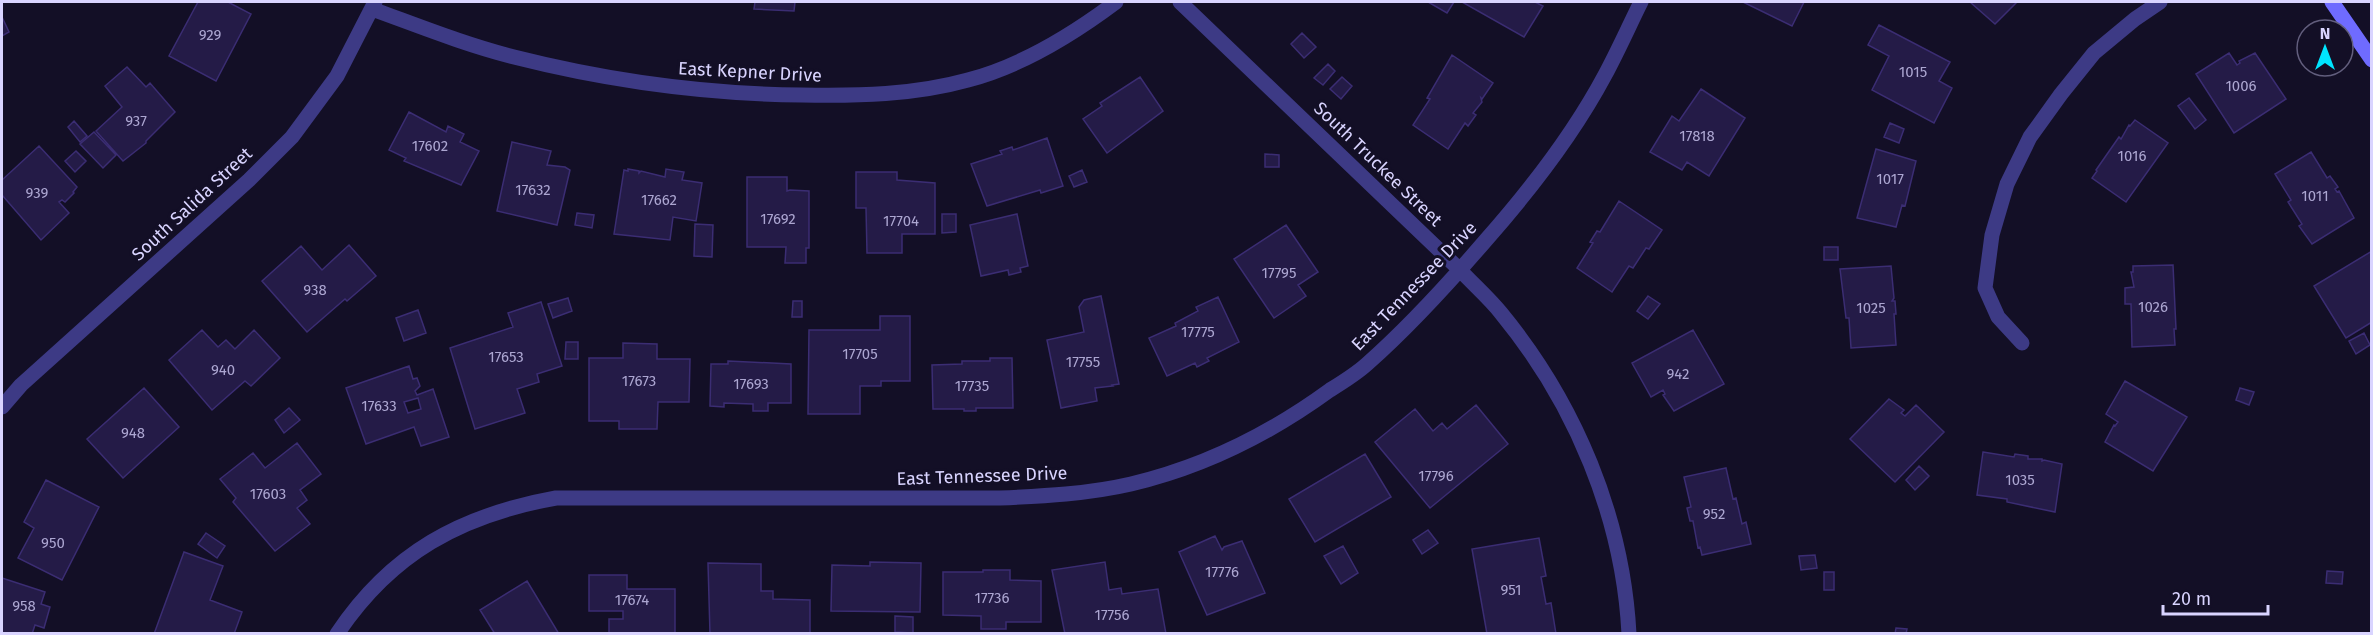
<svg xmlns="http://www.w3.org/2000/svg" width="2373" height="635" font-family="'Fira Sans',sans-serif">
<rect width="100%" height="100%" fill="#130f26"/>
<!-- building -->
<path fill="#241b47" stroke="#3b2d73" stroke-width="1.5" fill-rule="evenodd" d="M198,2H228L251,14L216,81L169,56Z
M755,2H795L794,11L754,9Z
M1428,2H1454L1447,13Z
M1462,2H1535L1543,6L1524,37Z
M1743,2H1804L1792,26Z
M1970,2H2017L1995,24Z
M2,17L9,32L2,36Z
M1879,25L1950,62L1939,81L1952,88L1934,123L1872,90L1889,56L1868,45Z
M1302,33L1316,47L1304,58L1291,44Z
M2229,53L2237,65L2240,63L2239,61L2255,53L2286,99L2234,133L2196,74Z
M1452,55L1493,83L1482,99L1481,98L1482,102L1473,113L1476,115L1468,126L1465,123L1448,149L1413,125L1430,99L1427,98Z
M1328,64L1335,71L1323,85L1314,78Z
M127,67L146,87L150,83L175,112L146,141V143L123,161L96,131L122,107L105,86Z
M1140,77L1163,111L1107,153L1083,119L1102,106L1100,103Z
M1342,77L1352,86L1341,99L1330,89Z
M1701,89L1745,118L1709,176L1687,162L1682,170L1650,152L1672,116L1679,121Z
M2189,98L2206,120L2195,129L2178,106Z
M409,112L446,132L448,126L464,134L460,142L479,151L461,185L404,161L406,158L389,150Z
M2135,120L2168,143L2126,202L2092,178L2097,171L2096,170L2119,137L2121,139L2129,125L2130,126Z
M74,121L87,136L80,142L68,127Z
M1890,123L1904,129L1899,143L1884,137Z
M94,132L116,155L103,168L80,144Z
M1047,138L1063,186L1041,193L1040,190L987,206L971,164L1002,154L1000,151L1012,147L1013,150Z
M512,142L551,151L547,165L565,167L570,170L557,225L497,211Z
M39,146L77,187L73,192L74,193L65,202L62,200L59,202L69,213L41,240L2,195V180Z
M1876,149L1916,161L1905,206L1902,205L1896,227L1857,218Z
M76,151L86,161L75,172L65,161Z
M2311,152L2327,178L2330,176L2338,187L2335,189L2337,192L2339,191L2354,218L2312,244L2299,226L2302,224L2288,202L2291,200L2275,174Z
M1265,154L1279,155V167H1265Z
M628,169L639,171V173L641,171L665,177L666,169L684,172L682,180L702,183L696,221L673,217L670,240L614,234L624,170L628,171Z
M1082,170L1087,182L1074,187L1069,176Z
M856,172H897V180L935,183V234H902V253H867L866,208H856Z
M747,177H787V191L790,190L809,191V248H806V263H785L786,247H747Z
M1619,201L1662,230L1649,249L1646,248L1633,268L1629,266L1612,292L1577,268L1593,243L1590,242L1597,231L1600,232Z
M577,213L594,215L592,228L575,225Z
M942,214H956V232L942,233Z
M1017,214L1028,266L1020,268L1021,272L1009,275L1008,270L981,276L970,225Z
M695,224L713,225L712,257L694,256Z
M1286,225L1318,272L1298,285L1306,296L1274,318L1234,259Z
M349,245L376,276L347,301L345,299L307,332L262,281L301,246L322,270Z
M1824,247H1838V260H1824Z
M2372,251V322L2346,338L2314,286Z
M2173,265L2176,329H2174L2175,345L2132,347L2131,304H2125V288L2134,287L2131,272H2133V266Z
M1891,266L1894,298L1892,301H1895L1896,314H1894L1896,345L1851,348L1849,318H1846L1840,269Z
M1101,296L1119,384L1112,385L1113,386L1095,388L1097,401L1061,408L1047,340L1084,332L1079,307L1084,300Z
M1648,296L1660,304L1648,319L1637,311Z
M1218,297L1239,342L1207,358L1209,361L1197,367L1195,363L1167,376L1149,338L1176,326L1175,323L1198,311L1196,307Z
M568,298L572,311L553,318L548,304Z
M793,301H802V317H792Z
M541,302L562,366L537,374L539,382L517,389L525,413L475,429L450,348L513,327L508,313Z
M418,310L426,333L404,341L396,318Z
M880,316H910V381H881V386H860V414H808L809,330H880Z
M202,330L218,347L226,340L235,349L254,330L280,358L251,386L245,381L212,410L169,360Z
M1693,330L1724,384L1674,411L1663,395L1665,394L1663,390L1651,397L1632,363Z
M2364,333L2370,345L2356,354L2349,341Z
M566,342H578V359H565Z
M623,343L657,344V359H690L689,402H658L657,429H619V421H589V358H623Z
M990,358H1012L1013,408H976V411H964V409H933L932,365L962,364V361H990Z
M728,361L791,364V403H768V411H753V404L724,403V407L710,406L711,364H728Z
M409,366L413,379L417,378L420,386L415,391L417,395L433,389L449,437L421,446L414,427L366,444L346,388ZM418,398L421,409L408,413L404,402Z
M2125,381L2187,417L2153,471L2105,442L2114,425L2115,426L2118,422L2106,414Z
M144,388L179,427L123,478L87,439Z
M2240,388L2254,392L2249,405L2236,400Z
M1889,399L1904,410L1901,413L1905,416L1916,405L1944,432L1895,482L1850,439Z
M1476,405L1508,444L1430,508L1375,442L1415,409L1433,431L1442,423L1447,429Z
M289,408L300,420L284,433L275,420Z
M297,443L321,474L300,490L307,500L297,508L310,524L275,551L233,502L236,498L220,479L253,453L265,468Z
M1983,452L2014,457L2015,454L2028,456V459H2042V461L2044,460L2062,464L2055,512L2007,502V499L1977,495Z
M1365,454L1391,497L1315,542L1289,499Z
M1919,466L1929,476L1915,490L1906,480Z
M1726,468L1733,499L1736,498L1742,524L1746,522L1751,544L1702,555L1700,547L1698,548L1693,521H1690L1687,508L1691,507L1684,477Z
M46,480L99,507L62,580L18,558L34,528L24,522Z
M1428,530L1438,543L1422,554L1413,540Z
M206,533L225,546L217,558L198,544Z
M1215,536L1222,550L1224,547L1242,541L1265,593L1207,615L1179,552Z
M1539,538L1546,576L1541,577L1546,604L1551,603L1556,634H1487L1472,549Z
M1343,546L1358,573L1341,584L1324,556Z
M184,552L223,566L210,600L242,612L234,634H154Z
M1815,555L1817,568L1801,570L1799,556Z
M870,562L921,563L920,612L831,611L832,565L870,566Z
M1105,562L1109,590L1121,588L1122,594L1158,589L1166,634H1065L1052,570Z
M708,563L761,564V591H773V599L810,600V634H710Z
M983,570H1010V580L1041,581V622H1006V629H981V616L943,615V572H983Z
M2327,571L2343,572L2342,584L2326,583Z
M1824,572H1834V590H1824Z
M589,575H627V589H675V634H609V619H623V611H589Z
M2,578L45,592L41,604L50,607L44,628L35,625L32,634H2Z
M527,581L559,634H495L480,610Z
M895,616L913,617V633L895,632Z
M1896,628L1907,629L1906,634H1895Z"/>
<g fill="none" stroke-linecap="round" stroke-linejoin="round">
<!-- street -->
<path stroke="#3d3a85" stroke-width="15" d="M1180,2L1460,270C1474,285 1489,298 1501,313C1575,403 1623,517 1629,634
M372,9C419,26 466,45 514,57C609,81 704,94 802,95C858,96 914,95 968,80C1022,66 1072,35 1116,2
M2022,343L1998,317L1985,288L1992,235L2007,184L2030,137L2061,94L2094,53L2135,19L2160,2
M2,407L21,385L249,180L292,137L337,76L375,2
M337,634C391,553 461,515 556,498H1000C1044,496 1088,494 1131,484C1203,467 1271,433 1330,390C1343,382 1356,374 1367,364C1410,326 1449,283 1486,240C1531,189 1573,135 1605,75C1618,51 1629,26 1641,2"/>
<!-- secondary -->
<path stroke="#6f6bff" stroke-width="15" d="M2332,2L2372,60"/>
</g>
<g text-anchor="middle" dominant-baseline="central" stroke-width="6" stroke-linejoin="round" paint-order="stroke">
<!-- number labels -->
<g font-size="15" fill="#aca6d1">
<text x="210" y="35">929</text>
<text x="1913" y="72">1015</text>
<text x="2241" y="86">1006</text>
<text x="136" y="121">937</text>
<text x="1697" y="136">17818</text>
<text x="430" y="146">17602</text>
<text x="2132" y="156">1016</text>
<text x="1890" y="179">1017</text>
<text x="533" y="190">17632</text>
<text x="37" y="193">939</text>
<text x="2315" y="196">1011</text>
<text x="659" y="200">17662</text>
<text x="778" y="219">17692</text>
<text x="901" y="221">17704</text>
<text x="1279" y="273">17795</text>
<text x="315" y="290">938</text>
<text x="2153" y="307">1026</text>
<text x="1871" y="308">1025</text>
<text x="1198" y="332">17775</text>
<text x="860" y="354">17705</text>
<text x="506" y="357">17653</text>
<text x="1083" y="362">17755</text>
<text x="223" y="370">940</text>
<text x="1678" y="374">942</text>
<text x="639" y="381">17673</text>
<text x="751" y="384">17693</text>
<text x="972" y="386">17735</text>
<text x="379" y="406">17633</text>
<text x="133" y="433">948</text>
<text x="1436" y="476">17796</text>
<text x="2020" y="480">1035</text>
<text x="268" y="494">17603</text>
<text x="1714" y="514">952</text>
<text x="53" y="543">950</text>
<text x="1222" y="572">17776</text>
<text x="1511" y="590">951</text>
<text x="992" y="598">17736</text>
<text x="632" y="600">17674</text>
<text x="24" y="606">958</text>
<text x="1112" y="615">17756</text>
</g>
<!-- street labels -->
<g font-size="18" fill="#d9d4ff" stroke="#130f26">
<text transform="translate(750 72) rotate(3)">East Kepner Drive</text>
<text transform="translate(1378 164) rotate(44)">South Truckee Street</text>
<text transform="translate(192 204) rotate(-43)">South Salida Street</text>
<text transform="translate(1414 286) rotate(-46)">East Tennessee Drive</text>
<text transform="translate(982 476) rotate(-2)">East Tennessee Drive</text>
</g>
</g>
<!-- border -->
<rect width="2373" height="635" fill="none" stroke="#d9d4ff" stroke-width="6"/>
<!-- north arrow -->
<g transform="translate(2325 48)"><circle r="28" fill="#130f26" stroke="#625e7d" stroke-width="1.5"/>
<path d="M0-4.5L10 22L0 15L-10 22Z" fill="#00e5ff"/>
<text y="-9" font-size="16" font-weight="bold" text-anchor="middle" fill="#d9d4ff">N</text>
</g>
<!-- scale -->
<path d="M2163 605v9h105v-9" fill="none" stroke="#d9d4ff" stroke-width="3"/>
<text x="2172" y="605" font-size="18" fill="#d9d4ff" stroke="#130f26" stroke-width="4.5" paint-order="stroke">20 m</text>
</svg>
